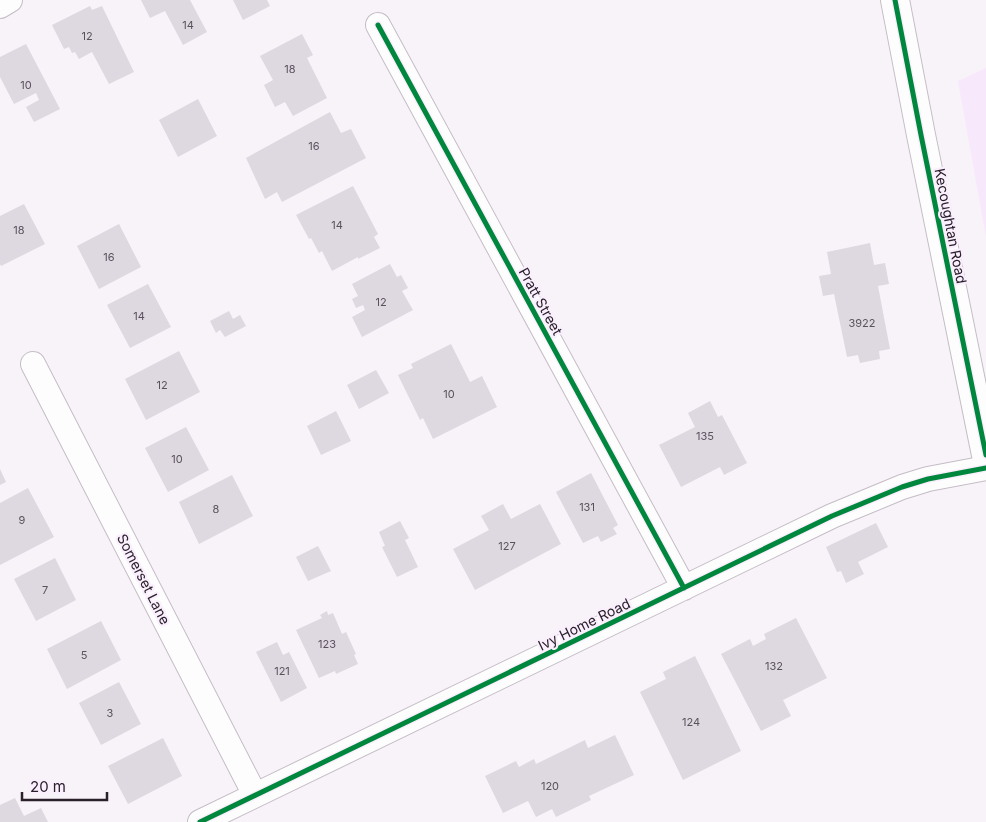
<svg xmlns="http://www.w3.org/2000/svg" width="986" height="822" font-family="Inter,sans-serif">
<rect width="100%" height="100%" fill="#f8f2f9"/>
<!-- built -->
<path fill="#f8e8fb" d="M986,68V237L958,81Z"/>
<!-- building -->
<path fill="#ded8e1" d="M141,0H190L207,32L183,45L165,11L150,18Z
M233,0H267L270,6L243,20Z
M90,6L92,10L102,6L134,72L109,84L92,52L79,59L75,52L72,53L69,47L64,49L52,25Z
M302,34L313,55L307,58L327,98L293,116L285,102L275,107L264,85L273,80L260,56Z
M26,44L60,109L34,122L26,107L39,100L36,93L14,104L0,77V57Z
M198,99L217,136L178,157L159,120Z
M330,112L341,133L351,129L366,158L282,202L277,192L265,199L246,158Z
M353,186L378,234L374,237L380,248L358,259V257L332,271L322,251L319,253L311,238L309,239L296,215Z
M24,204L45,244L1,266L0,264V216Z
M119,224L141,267L99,289L77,246Z
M870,243L874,265L885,263L889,284L878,286L890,349L879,351L880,359L860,363L858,355L847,357L834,294L823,296L819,276L831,274L827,252Z
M390,264L397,277L401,275L408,288L402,291L413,310L362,337L352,317L365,310L363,305L356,308L352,299L358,296L352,284Z
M148,284L171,327L130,348L107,305Z
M229,311L233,319L240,315L246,326L225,337L220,330L216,333L210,321Z
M451,344L470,382L482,376L497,407L433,439L423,418L420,420L398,375L413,368L411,364Z
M179,351L200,392L146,420L125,379Z
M376,370L389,393L359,409L347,385Z
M710,401L718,417L722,415L747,463L724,475L720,467L681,487L659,445L695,427L688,413Z
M336,411L351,441L321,455L307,426Z
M186,427L209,470L168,492L145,448Z
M0,469L6,482L0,485Z
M591,473L618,525L613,528L617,534L601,542L598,536L583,543L556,492Z
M232,475L253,516L199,544L179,502Z
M28,488L54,537L0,565V503Z
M503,504L511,519L540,504L561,544L475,590L453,549L489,530L481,516Z
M400,521L409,538L405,540L418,567L397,577L382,547L385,546L379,532Z
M876,523L888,547L858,562L864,574L846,583L841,571L837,572L826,547Z
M318,546L331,571L308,581L296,557Z
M55,558L76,600L36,621L14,579Z
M327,611L328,615L333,613L342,634L346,632L356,654L354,655L358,664L336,674L335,671L319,678L296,630L322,618L320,615Z
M796,618L827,678L783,700L791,716L761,731L721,654L750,639L753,646L766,639L764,634Z
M101,621L121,660L67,689L47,649Z
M277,642L283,655L289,652L307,688L281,702L256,652Z
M695,656L741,751L683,780L640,692L666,679L663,672Z
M119,682L141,724L101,745L79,703Z
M615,735L634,775L589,796L591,800L556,817L552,809L536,817L528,801L503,813L485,776L516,761L519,767L534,759L536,764L585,740L588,748Z
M163,738L182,776L128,804L108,766Z
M15,798L24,816L41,808L48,822H0V805Z"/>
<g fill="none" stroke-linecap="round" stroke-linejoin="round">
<!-- minor casing -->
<g stroke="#c5bdc6" stroke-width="26">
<path id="minor" d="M0,6L10,0
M378,25L684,588
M33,364L255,795
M200,822L832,516L902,487L928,479L986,468"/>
</g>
<!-- primary casing -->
<g stroke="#c5bdc6" stroke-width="30">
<path id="primary" d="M895,0L921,135L986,455"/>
</g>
<!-- minor -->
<use href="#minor" stroke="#fefdfe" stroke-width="24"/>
<!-- primary -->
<use href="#primary" stroke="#fefdfe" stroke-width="28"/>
<!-- cycleway casing -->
<g stroke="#faeffc" stroke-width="8">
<path id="cycleway" d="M895,0L921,135L986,455
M378,25L684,588
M200,822L832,516L902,487L928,479L986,468"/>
</g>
<!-- cycleway -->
<use href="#cycleway" stroke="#00873e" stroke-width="5"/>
</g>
<g text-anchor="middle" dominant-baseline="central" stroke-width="4.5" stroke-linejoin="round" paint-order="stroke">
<!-- number labels -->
<g font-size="11" fill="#59515c">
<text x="188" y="25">14</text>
<text x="87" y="36">12</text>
<text x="290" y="69">18</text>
<text x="26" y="85">10</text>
<text x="314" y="146">16</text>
<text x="337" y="225">14</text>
<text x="19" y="230">18</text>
<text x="109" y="257">16</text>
<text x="381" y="302">12</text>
<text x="139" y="316">14</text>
<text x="862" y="323">3922</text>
<text x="162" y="385">12</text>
<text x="449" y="394">10</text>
<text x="705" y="436">135</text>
<text x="177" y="459">10</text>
<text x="587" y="507">131</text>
<text x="216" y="509">8</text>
<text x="22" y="520">9</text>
<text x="507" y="546">127</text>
<text x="45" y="590">7</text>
<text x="327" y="644">123</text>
<text x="84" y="655">5</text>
<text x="774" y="666">132</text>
<text x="282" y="671">121</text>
<text x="110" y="713">3</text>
<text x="691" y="722">124</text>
<text x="550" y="786">120</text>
</g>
<!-- street labels -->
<g font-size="14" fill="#29202b" stroke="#faeffc">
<text transform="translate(951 226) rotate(79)">Kecoughtan Road</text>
<text transform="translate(541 301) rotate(61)">Pratt Street</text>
<text transform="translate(144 579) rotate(63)">Somerset Lane</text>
<text transform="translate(584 624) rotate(-26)">Ivy Home Road</text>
</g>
</g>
<!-- scale -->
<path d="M22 792v8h85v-8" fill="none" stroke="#29202b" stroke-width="2.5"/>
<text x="30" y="792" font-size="15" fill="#29202b" stroke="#faeffc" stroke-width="4" paint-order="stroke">20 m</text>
</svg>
